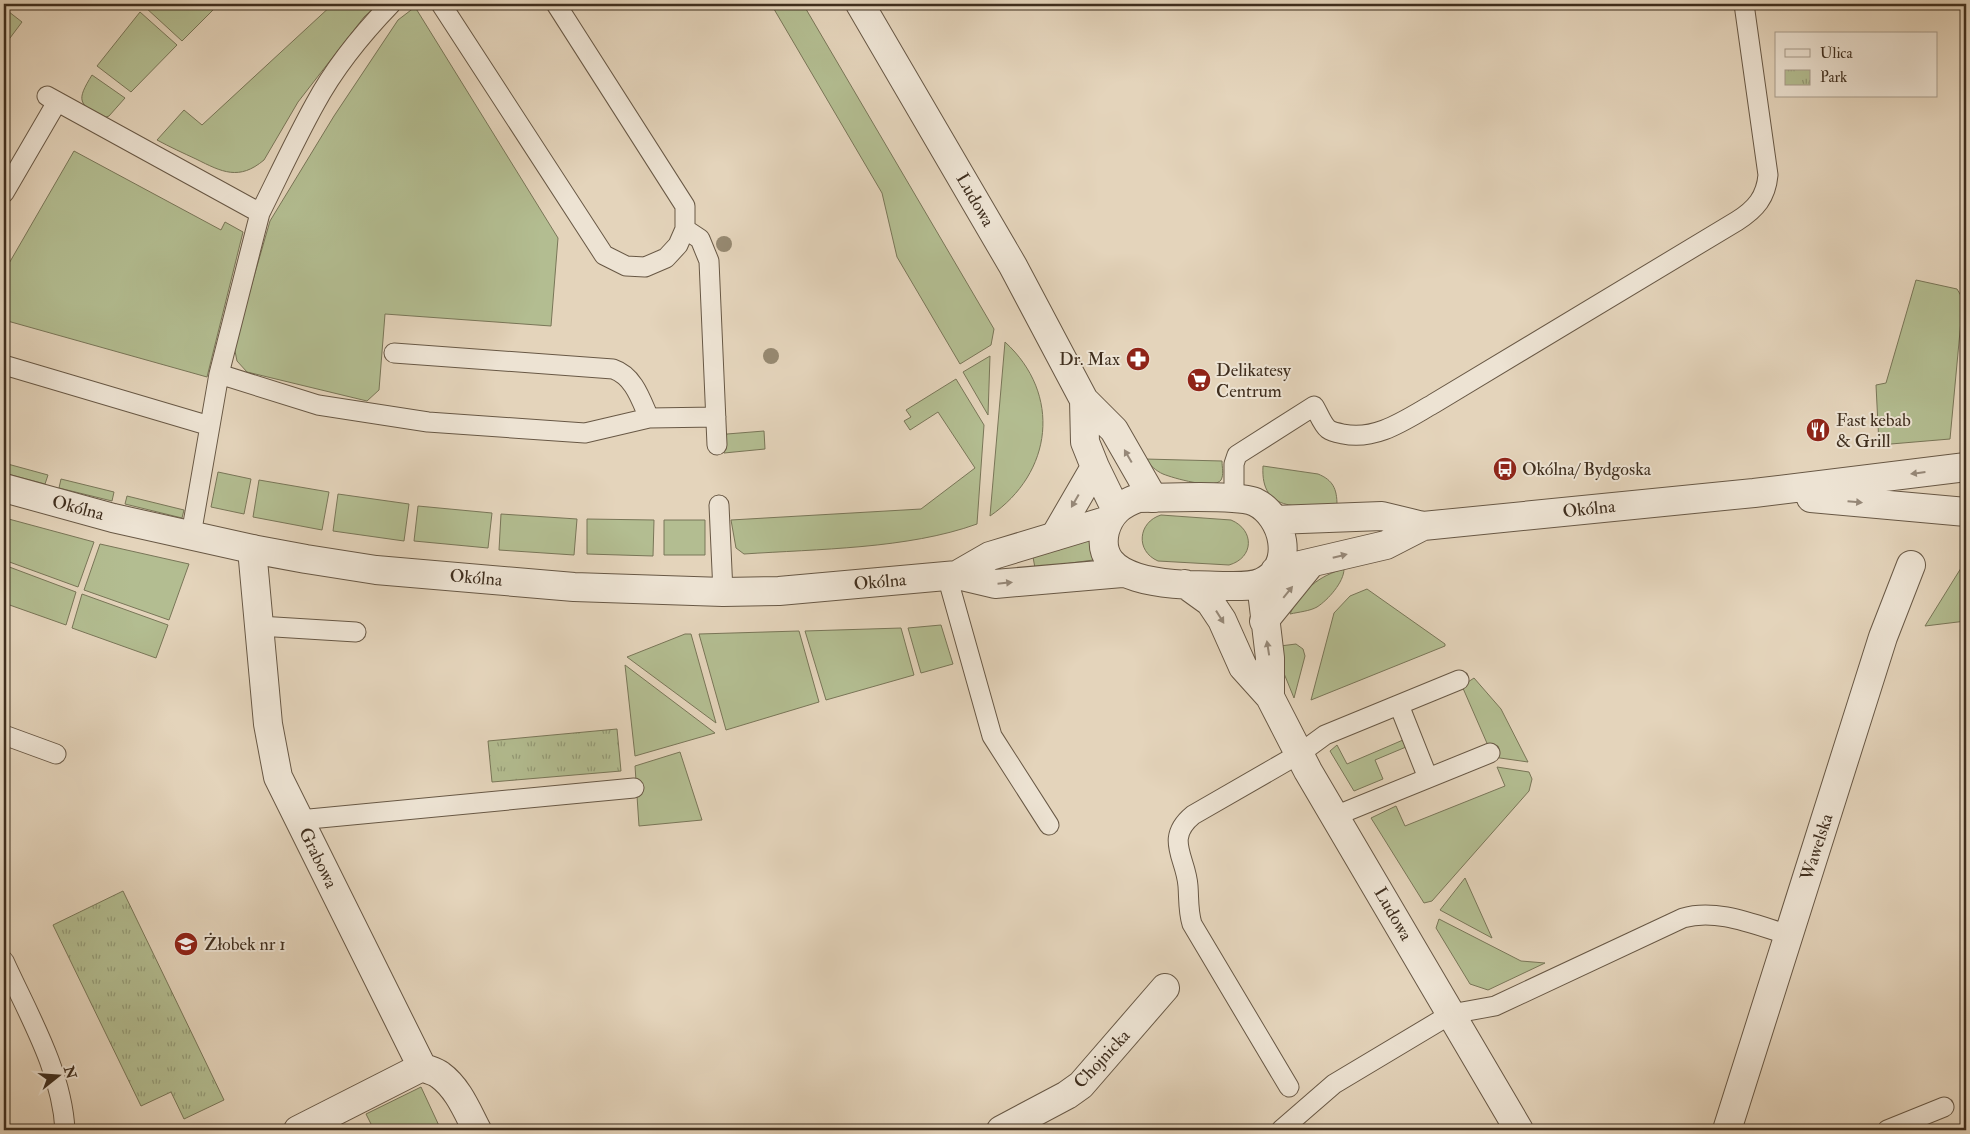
<svg xmlns="http://www.w3.org/2000/svg" width="1970" height="1134" font-family="'IM FELL Double Pica',serif">
<defs>
<pattern id="park-tufts" width="24" height="20" patternUnits="userSpaceOnUse" patternTransform="scale(1.25)"><rect width="24" height="20" fill="#b3bd91"/><path d="M3 7l-1-3M5 7V3M7 7l1-3M15 17l-1-3M17 17v-4M19 17l1-3" fill="none" stroke="#939a76"/></pattern>
</defs>
<rect width="100%" height="100%" fill="#e4d4bb"/>
<filter id="stains"><feTurbulence type="fractalNoise" baseFrequency=".004" numOctaves="4"/><feColorMatrix values="0 0 0 0 .2 0 0 0 0 .09 0 0 0 0 .02 0 0 0 .5 -.17"/></filter>
<radialGradient id="worn" r=".72"><stop offset=".6" stop-color="#630" stop-opacity="0"/><stop offset="1" stop-color="#630" stop-opacity=".3"/></radialGradient>
<!-- grass -->
<path fill="#b3bd91" stroke="#797658" d="M148,4H219L182,41L145,7Z
M333,4H378L364,17L298,102L264,160C239,181 222,172 196,159C183,153 170,147 157,140L184,110L202,125Z
M771,4H803L994,329L991,345L960,364L897,257L882,193Z
M415,7L558,238L551,326L385,314L379,390L367,401L247,372L237,361L234,346L270,221L334,116L398,20Z
M4,8L22,22L4,46Z
M140,12L177,45L131,92L97,66Z
M92,75L125,98L109,116L104,118C78,104 76,101 92,75Z
M74,151L221,230L225,222L243,232L207,377L4,320V272Z
M1916,280L1957,289L1963,299L1950,439L1879,445L1876,385L1886,383Z
M1005,342C1062,394 1053,473 990,516Z
M990,356L988,415L963,372Z
M956,379L984,425L977,524C908,549 817,549 744,554L736,548L731,520L921,509L975,468L938,412L910,430L904,421L911,417L906,410Z
M764,431L765,449L724,453L723,442L727,434Z
M1145,459L1222,461C1222,467 1224,475 1221,480C1214,490 1173,478 1163,474C1156,471 1150,465 1145,459Z
M4,463L48,475L45,484L4,473Z
M1263,466L1318,474C1333,480 1337,489 1337,505C1303,506 1260,515 1263,466Z
M218,472L251,479L244,514L211,507Z
M61,479L114,492L112,501L59,488Z
M259,480L329,492L322,530L253,517Z
M338,494L409,504L404,541L333,531Z
M127,496L184,510L182,518L125,504Z
M418,506L492,513L488,548L414,541Z
M501,514L577,519L574,555L499,550Z
M1161,515L1231,520C1255,530 1254,558 1229,565L1158,561C1135,551 1138,522 1161,515Z
M5,518L94,542L78,587L4,560Z
M587,519L654,520L653,556L587,554Z
M664,520H705V555H664Z
M1090,540L1096,558L1093,560L1035,568L1033,557Z
M100,544L189,564L169,620L84,590Z
M1966,560V621L1925,626Z
M4,565L76,592L66,625L4,603Z
M1344,569C1344,582 1328,600 1317,607C1310,611 1299,612 1290,614C1300,591 1320,575 1344,569Z
M1367,589L1445,644V646L1311,700L1334,613L1350,596Z
M82,594L168,625L156,658L72,628Z
M941,625L953,664L921,673L908,628Z
M901,628L914,675L826,700L805,631Z
M799,631L819,702L726,730L699,634Z
M685,634H691L716,723L627,657Z
M1296,644L1303,649L1305,656L1294,698L1283,671L1280,646Z
M625,665L715,733L635,756Z
M1474,678L1501,709L1528,762L1493,757L1462,686Z
M1403,740L1406,747L1375,760L1383,779L1354,791L1330,751L1337,745L1347,764Z
M680,752L702,820L639,826L635,766Z
M1497,767L1529,772L1532,779L1529,791L1432,901L1424,903L1371,818L1396,806L1405,826L1505,786Z
M1465,878L1492,938L1440,910Z
M1439,919L1521,961L1545,963L1488,990L1470,984L1436,928Z
M421,1087L441,1130H374L366,1114Z"/>
<!-- park -->
<path fill="url(#park-tufts)" stroke="#797658" d="M617,729L621,771L492,782L488,741Z
M123,891L224,1100L184,1119L171,1092L141,1106L53,925Z"/>
<g fill="none" stroke-linecap="round" stroke-linejoin="round">
<!-- service casing -->
<g stroke="#685845" stroke-width="21">
<path id="service" d="M441,4L604,255L626,266L645,267L666,258L678,245L685,229
M556,4L685,206V229L700,239L709,261L717,445
M47,96L260,213C278,177 295,140 315,104C335,67 362,34 391,4
M4,193L57,102
M394,353L613,369C634,376 641,400 649,418
M4,365L210,426
M219,374L318,405L428,422L585,433L649,418L716,417
M1234,498V464L1237,455L1314,406C1318,412 1322,424 1328,429C1332,432 1338,433 1343,434C1376,441 1405,420 1433,404L1737,221C1756,209 1766,197 1768,175L1744,4
M719,505L723,592
M191,535L219,374L260,213
M947,576L992,736L1049,825
M259,626L356,632
M1399,705L1428,778
M4,735L56,754
M1335,816L1490,753
M299,820L634,788
M4,961C28,1014 62,1071 65,1130
M1289,1087L1192,924C1188,911 1189,899 1188,886C1186,857 1164,839 1193,815L1299,754L1325,735L1459,680
M1281,1130L1334,1084L1451,1014L1495,1006L1683,918C1717,908 1755,925 1789,935
M1887,1130L1944,1107"/>
</g>
<!-- minor casing -->
<g stroke="#685845" stroke-width="30">
<path id="minor" d="M860,4L1013,266L1084,400L1114,430L1153,498
M1084,400L1085,442L1095,467L1116,510
M1055,536L1095,467
M252,549L268,724L278,777L422,1067C428,1070 435,1071 440,1075C458,1088 467,1111 477,1130
M298,1130L422,1067
M1001,1130L1067,1095L1081,1085L1165,988
M1727,1130L1883,637L1911,565"/>
</g>
<!-- tertiary casing -->
<g stroke="#685845" stroke-width="30">
<path id="tertiary" d="M4,488L113,518L252,549L306,559L376,570L574,587L723,592L779,591L957,575L995,584L1122,573
M1138,498C1162,498 1237,494 1255,502C1284,516 1296,566 1262,582C1252,587 1236,586 1225,586C1190,584 1091,590 1105,531C1110,513 1121,504 1138,498Z
M1811,498L1966,512
M1275,520L1382,516L1423,526L1754,493L1966,467
M1275,571L1386,545L1423,526
M957,575L990,556L1109,520
M1261,583L1270,658V697
M1185,584L1210,602L1222,620L1243,667L1270,697L1308,771L1519,1130
M1264,621L1311,563"/>
</g>
<!-- service -->
<use href="#service" stroke="#ede3d3" stroke-width="19"/>
<!-- minor -->
<use href="#minor" stroke="#ede3d3" stroke-width="28"/>
<!-- tertiary -->
<use href="#tertiary" stroke="#ede3d3" stroke-width="28"/>
</g>
<!-- trees -->
<g fill="#968971">
<circle cx="724" cy="244" r="8"/>
<circle cx="771" cy="356" r="8"/>
</g>
<!-- one-way arrows -->
<defs><path id="oneway-solid" d="M-6-.8H1V-3.2L6.5 0L1 3.2V.8H-6Z" transform="scale(1.25)"/></defs>
<g fill="#968878">
<use href="#oneway-solid" transform="translate(1128 456) rotate(-120)"/>
<use href="#oneway-solid" transform="translate(1918 473) rotate(173)"/>
<use href="#oneway-solid" transform="translate(1075 501) rotate(120)"/>
<use href="#oneway-solid" transform="translate(1855 502) rotate(5)"/>
<use href="#oneway-solid" transform="translate(1340 556) rotate(-14)"/>
<use href="#oneway-solid" transform="translate(1005 583) rotate(-6)"/>
<use href="#oneway-solid" transform="translate(1288 592) rotate(-51)"/>
<use href="#oneway-solid" transform="translate(1220 617) rotate(58)"/>
<use href="#oneway-solid" transform="translate(1268 648) rotate(-99)"/>
</g>
<!-- icons -->
<defs>
<g id="pharmacy-disc" transform="scale(1.25)"><circle r="9.5" fill="#8f2418" stroke="#ede3d3"/><path d="M-2-6h4v4h4v4h-4v4h-4v-4h-4v-4h4Z" fill="#fff"/></g>
<g id="supermarket-disc" transform="scale(1.25)"><circle r="9.5" fill="#8f2418" stroke="#ede3d3"/><path d="M-6-5.5h2.5l.6 2H6L4.5 2H-2.5L-4.4-4H-6ZM-1.5 3.2a1.3 1.3 0 1 0 .1 0ZM3 3.2a1.3 1.3 0 1 0 .1 0Z" fill="#fff"/></g>
<g id="restaurant-disc" transform="scale(1.25)"><circle r="9.5" fill="#8f2418" stroke="#ede3d3"/><path d="M-5-6h1v4h1v-4h1v4h1v-4h1v5L-1.5 .5V6h-2V.5L-5-1ZM5-6V6H3V1.5H1.5Q1.5-4 5-6Z" fill="#fff"/></g>
<g id="bus-disc" transform="scale(1.25)"><circle r="9.5" fill="#8f2418" stroke="#ede3d3"/><path d="M-5-6H5V4H4V6H2V4H-2V6H-4V4H-5ZM-3.5-4V0h7V-4ZM-3.5 1.2v1.5H-2V1.2ZM2 1.2v1.5H3.5V1.2Z" fill="#fff"/></g>
<g id="school-disc" transform="scale(1.25)"><circle r="9.5" fill="#8f2418" stroke="#ede3d3"/><path d="M0-5L7-2L0 1L-7-2ZM-4 1L0 2.5L4 1V4Q0 6-4 4Z" fill="#fff"/></g>
</defs>
<g fill-rule="evenodd">
<use href="#pharmacy-disc" x="1138" y="359"/>
<use href="#supermarket-disc" x="1199" y="380"/>
<use href="#restaurant-disc" x="1818" y="430"/>
<use href="#bus-disc" x="1505" y="469"/>
<use href="#school-disc" x="186" y="944"/>
</g>
<g text-anchor="middle" dominant-baseline="central" stroke-width="4" stroke-linejoin="round" paint-order="stroke">
<!-- street labels -->
<g font-size="18" fill="#3f2e1e" stroke="#ede3d3">
<text transform="translate(975 200) rotate(60)">Ludowa</text>
<text transform="translate(78 508) rotate(15)">Okólna</text>
<text transform="translate(1589 509) rotate(-6)">Okólna</text>
<text transform="translate(476 578) rotate(5)">Okólna</text>
<text transform="translate(880 582) rotate(-5)">Okólna</text>
<text transform="translate(1817 847) rotate(-72)">Wawelska</text>
<text transform="translate(318 858) rotate(64)">Grabowa</text>
<text transform="translate(1393 914) rotate(60)">Ludowa</text>
<text transform="translate(1102 1059) rotate(-47)">Chojnicka</text>
</g>
<!-- poi labels -->
<g font-size="18" fill="#3f2e1e" stroke="#ede3d3" text-anchor="start">
<text x="1120" y="359" text-anchor="end">Dr. Max</text>
<text x="1216" y="370">Delikatesy<tspan x="1216" dy="21">Centrum</tspan></text>
<text x="1836" y="420">Fast kebab<tspan x="1836" dy="21">&amp; Grill</tspan></text>
<text x="1522" y="469">Okólna/ Bydgoska</text>
<text x="204" y="944">Żłobek nr 1</text>
</g>
</g>
<!-- margin -->
<rect width="1970" height="1134" fill="none" stroke="#e4d4bb" stroke-width="20"/>
<rect x="5" y="5" width="1960" height="1124" fill="none" stroke="#3f2e1e" stroke-width="2.5"/>
<rect x="10" y="10" width="1950" height="1114" fill="none" stroke="#3f2e1e"/>
<!-- legend -->
<rect x="1775" y="32" width="162" height="65" fill="#ede3d3" stroke="#a79b8b"/>
<rect x="1785" y="49" width="25" height="8" fill="#ede3d3" stroke="#a79b8b"/>
<text x="1820" y="58" font-size="15" fill="#3f2e1e">Ulica</text>
<rect x="1785" y="70" width="25" height="15" fill="url(#park-tufts)" stroke="#a79b8b"/>
<text x="1820" y="82" font-size="15" fill="#3f2e1e">Park</text>
<!-- north arrow -->
<g transform="translate(58 1076) rotate(73)" stroke="#ede3d3" stroke-width="4" paint-order="stroke">
<path d="M0-4L9 19L0 12L-9 19Z" fill="#3f2e1e"/>
<text y="-8" font-size="14" font-weight="bold" text-anchor="middle" fill="#3f2e1e">N</text>
</g>
<rect width="100%" height="100%" filter="url(#stains)"/>
<rect width="100%" height="100%" fill="url(#worn)"/>
</svg>
